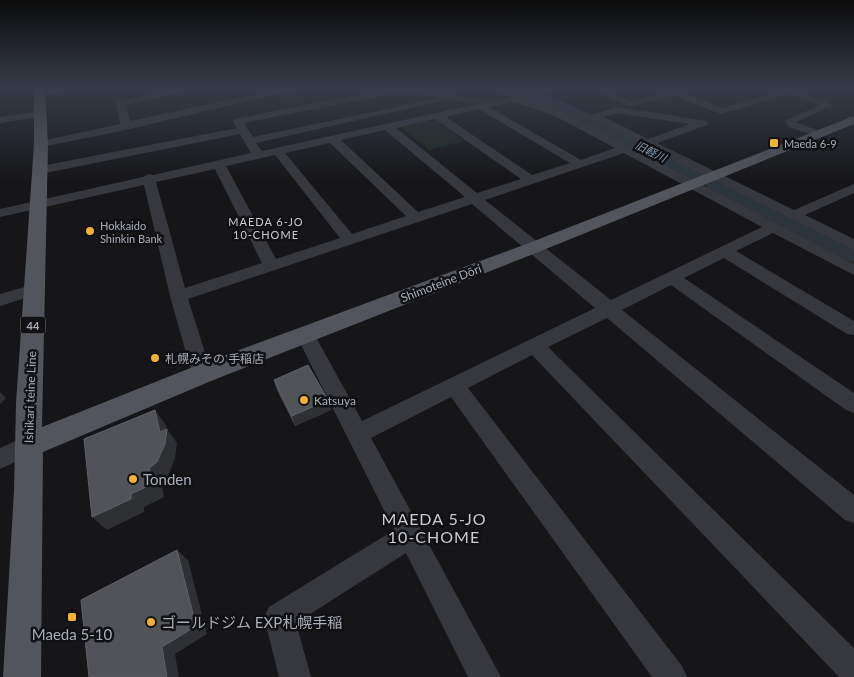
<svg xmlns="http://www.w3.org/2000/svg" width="854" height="677" font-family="Lato,'Noto Sans JP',sans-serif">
<rect width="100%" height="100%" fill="#161618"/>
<!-- green -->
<path fill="#1e261f" d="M319,87H325L335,93L287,103L279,96Z
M546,96L854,248V268L556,111L526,101Z
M433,120L437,121L465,141L429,150L402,128L403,126Z"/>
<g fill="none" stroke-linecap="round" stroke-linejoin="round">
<!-- river -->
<path fill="#2c353c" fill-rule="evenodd" d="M484,87H512L553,97L705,169L708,174L705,179L697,180L689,179L541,105L486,90Z
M716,176L724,178L854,244V262L844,260L708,188L705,183L708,178Z"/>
<!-- minor -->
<path fill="#37383d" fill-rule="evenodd" d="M63,87H85L40,97L35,94L40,91Z
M185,87H205L126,105L130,121L289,87H307L126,130L41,147L35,144L41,141L120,124L116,103L118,101Z
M396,87H409L490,101L551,87H569L524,99L561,111L854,264V275L773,233L736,251L854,321V335L847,334L724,258L684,278L854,393V413L846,410L671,285L622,310L854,495V523L845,520L607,318L548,347L854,648V677H839L532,355L468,388L682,666L687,677H652L451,397L371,438L501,677H468L406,553L296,623L311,677H279L264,617L269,607L394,530L296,335L298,330L305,328L312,330L362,421L595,308L472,204L188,299L212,374L209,379L202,382L195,379L192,374L170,296L144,185L0,217V209L143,177L149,174L153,175L251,153L240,134L40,174L34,170L36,167L237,128L233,121L234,119ZM402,92L439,98L253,137L244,123ZM451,99L477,104L262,151L256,143ZM514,102L553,115L615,148L581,160L489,107ZM479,109L570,163L532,175L446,117ZM435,119L521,179L477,193L396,128ZM385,130L465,197L418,212L341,140ZM330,143L406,216L352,234L285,153ZM624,153L762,227L611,300L485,200ZM275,155L340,238L276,259L226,166ZM215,169L262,263L185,288L156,182Z
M587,87H600L631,101L665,92L656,87L680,90L722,108L790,88L810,87L800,91L827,101L831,106L796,122L822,132L823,134L822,136L818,137L789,127L785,121L820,105L790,94L721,114L674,96L630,107Z
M617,107L707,121L708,123L707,125L657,143L794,210L854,184V193L805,215L854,239V250L643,145L590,117L591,115ZM618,113L690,124L648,139L604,117Z
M41,111L46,114L45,116L0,123V117Z
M35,284L41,285L43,289L41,293L0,306V294Z
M29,435L37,438L40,445L37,452L0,469V448Z"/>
<!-- major -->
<path fill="#53555c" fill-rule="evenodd" d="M34,87H45L48,144L42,427L193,367L529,243L854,116V124L541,251L211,381L43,452L41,677H3L14,491L16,403L34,144Z"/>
</g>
<!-- wall -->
<path fill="#47494d" d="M274,380L328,400L331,410L295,426L277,390Z"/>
<!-- shaded-wall -->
<path fill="#2f3033" d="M0,392L6,398L0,404Z
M328,400L331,410L295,426L292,416Z
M155,410L166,425L167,429L177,443L175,458L168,476L161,482L164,497L144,507V512L107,530L92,517L131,494L149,468L160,432Z
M177,550L188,560L207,634L175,654L179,677H167L162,647Z"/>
<!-- building -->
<path fill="#525359" stroke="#5f6168" d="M308,365L328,400L292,416L274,380Z
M155,410L160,432L167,429L165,444L157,462L149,468L152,484L131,494V499L92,517L84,439Z
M177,550L196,626L162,647L167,677H89L81,600Z"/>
<!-- sky -->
<linearGradient id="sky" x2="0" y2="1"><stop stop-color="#0c0c0d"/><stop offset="0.48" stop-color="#363c48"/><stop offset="1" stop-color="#363c48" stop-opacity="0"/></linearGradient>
<rect width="854" height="182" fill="url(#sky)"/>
<!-- markers -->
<g fill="#f2b134" stroke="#111113" stroke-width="2">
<rect x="769" y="138" width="10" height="10" rx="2.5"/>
<circle cx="90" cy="231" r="5"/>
<circle cx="155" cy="358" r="5"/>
<circle cx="304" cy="400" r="5"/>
<circle cx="133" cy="479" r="5"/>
<rect x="67" y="612" width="10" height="10" rx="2.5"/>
<circle cx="151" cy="622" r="5"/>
</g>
<g text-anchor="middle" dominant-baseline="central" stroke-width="5" stroke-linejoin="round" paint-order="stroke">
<!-- far-poi labels -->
<g font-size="11" fill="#a8adb8" stroke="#111113" text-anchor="start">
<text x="784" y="143">Maeda 6-9</text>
<text x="100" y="225">Hokkaido<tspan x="100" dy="13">Shinkin Bank</tspan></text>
</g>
<!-- far-water labels -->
<g font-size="11" font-style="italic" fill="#7f9bb3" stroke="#111113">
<text transform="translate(651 151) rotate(26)">旧軽川</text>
</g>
<!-- far-neighbourhood labels -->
<g font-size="11" letter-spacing="1" fill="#c9ccd4" stroke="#111113">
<text x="266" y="221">MAEDA 6-JO<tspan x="266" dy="13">10-CHOME</tspan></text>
</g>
<!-- shield labels -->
<rect fill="#111113" stroke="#7b7e86" stroke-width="1" x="20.5" y="316.5" width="25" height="17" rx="4"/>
<g font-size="11" font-weight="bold" fill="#a8adb8">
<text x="33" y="325">44</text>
</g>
<!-- street labels -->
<g font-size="12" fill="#a8adb8" stroke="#111113">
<text transform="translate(441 283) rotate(-21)">Shimoteine Dōri</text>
<text transform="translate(30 397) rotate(-88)">Ishikari teine Line</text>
</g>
<!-- poi labels -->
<g font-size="12" fill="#a8adb8" stroke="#111113" text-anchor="start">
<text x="165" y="358">札幌みその 手稲店</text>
<text x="314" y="400">Katsuya</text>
</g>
<!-- near-poi labels -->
<g font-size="15" fill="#a8adb8" stroke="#111113" text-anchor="start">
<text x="143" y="479">Tonden</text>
<text x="161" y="622">ゴールドジム EXP札幌手稲</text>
<text x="72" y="634" text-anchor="middle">Maeda 5-10</text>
</g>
<!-- near-neighbourhood labels -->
<g font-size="16" letter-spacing="1" fill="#c9ccd4" stroke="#111113">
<text x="434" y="518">MAEDA 5-JO<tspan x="434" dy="18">10-CHOME</tspan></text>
</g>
</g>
</svg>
